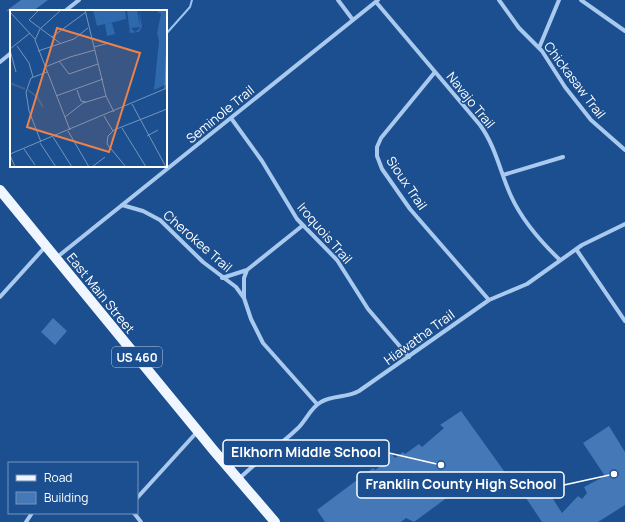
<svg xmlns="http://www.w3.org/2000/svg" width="625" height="522" font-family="Manrope,sans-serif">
<rect width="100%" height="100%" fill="#1b4f8f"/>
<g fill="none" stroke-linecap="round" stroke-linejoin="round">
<!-- stream -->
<path stroke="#9cc4f0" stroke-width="2" d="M166,34L190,7L192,0"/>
</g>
<!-- building -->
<path fill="#4478b7" d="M21,0H48L33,11H6Z
M53,318L67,331L55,345L41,332Z
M461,411L504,471L484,491L475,477L414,522L406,518L401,522H325L317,510L373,468L375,470L388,461L385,457L391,453L395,458L403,452L405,454L419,444L422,447L444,428L440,425Z
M609,426L625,452V505L598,522H542L516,483L535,471L562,513L578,496L582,499L587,493L584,487L605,476L583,443Z"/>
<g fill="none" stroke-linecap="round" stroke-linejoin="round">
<!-- minor -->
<path stroke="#a9c9ee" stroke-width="4" d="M338,0L353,20
M499,0L519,28L542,51L565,87L591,120L625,150
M581,0L625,31
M376,2L480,125C496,147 500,172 511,196C522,220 541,242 560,260
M65,11L79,0
M539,48L559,0
M0,62L11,53
M435,72L381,138L377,147V156L382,169L410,209L489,300
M231,118L262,161L297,219L337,260L368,309L409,357
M503,175L563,157
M122,205L143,211L160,220L203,262L236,287L244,298L251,319L263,343L317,404
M576,249L625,321
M56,258L378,0
M222,278L247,270
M0,297L45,247
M244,298V278L247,270L302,226
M239,479C257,461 278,447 297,429C306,421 310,408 321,402C332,395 347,398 359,391L489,300L527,284L582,245L625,224
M137,498L197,432
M134,513L141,522
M26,522L32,513"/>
<!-- primary -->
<path stroke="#f0f6ff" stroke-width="10" d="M0,190L215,452L275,522"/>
</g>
<g text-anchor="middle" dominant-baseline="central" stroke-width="3" stroke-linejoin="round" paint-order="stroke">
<!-- shield labels -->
<rect fill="#1b4f8f" stroke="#bbcadd" stroke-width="1" x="112" y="347" width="50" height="20" rx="3"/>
<g font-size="12" font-weight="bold" fill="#fff">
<text x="137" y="357">US 460</text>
</g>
<!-- street labels -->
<g font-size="13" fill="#fff" stroke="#1b4f8f">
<text transform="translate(575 80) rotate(53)">Chickasaw Trail</text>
<text transform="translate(471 100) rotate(51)">Navajo Trail</text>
<text transform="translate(220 114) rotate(-39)">Seminole Trail</text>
<text transform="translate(407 183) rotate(56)">Sioux Trail</text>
<text transform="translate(325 233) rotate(49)">Iroquois Trail</text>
<text transform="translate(198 241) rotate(41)">Cherokee Trail</text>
<text transform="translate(101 293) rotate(51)">East Main Street</text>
<text transform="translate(419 337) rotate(-36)">Hiawatha Trail</text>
</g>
</g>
<!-- overview -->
<g transform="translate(10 10)">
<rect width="157" height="157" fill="#1b4f8f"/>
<path d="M83,0H115L116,9L96,14L102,13L105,24L97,26L95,14L87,16ZM117,0H127L130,17L121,18L125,22L130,18L129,0L132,17L129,22L120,23ZM145,0H157V74L144,80L149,31L147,23L151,4Z" fill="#2e69ad"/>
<path fill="none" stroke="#3c6290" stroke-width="2" d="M0,73L15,79M18,80L27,87L33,97"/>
<path fill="none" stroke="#7695bc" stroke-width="1" d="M29,0L19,10L50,33M51,0L30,19L25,30L60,120M75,0L96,86L104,102M0,2L25,29M42,27L76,2M7,36L19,53L23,67M84,37L99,33M0,39L20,23M0,40L6,62M28,41L64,29L78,18M49,51L59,64L88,54M35,57L60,47L85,40M155,79L157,29M67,80L71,91L76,92M46,86L93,69M122,94L156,157M94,106L103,121M55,107L73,93L96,86M112,118L136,157M58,121L79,157M137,126L148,120M43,127L62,157M31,132L19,101L16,82L21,68L37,62M30,133L46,157M14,139L25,155M0,144L157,78M0,145L5,157M82,157L95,147M116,157L97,134L98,126L104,120L157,99"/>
<path fill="#ee8249" fill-opacity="0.15" stroke="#ee8249" stroke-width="2" d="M47,18L130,43L99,142L17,117Z"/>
<rect width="157" height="157" fill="none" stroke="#fff" stroke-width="2"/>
</g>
<!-- callouts -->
<path fill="none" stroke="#fff" stroke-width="1.5" d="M441 465L389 453M614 474L564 485"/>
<g fill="#fff" stroke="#1b4f8f" stroke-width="1.5">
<circle cx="441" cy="465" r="4"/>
<circle cx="614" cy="474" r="4"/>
</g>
<g fill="#1b4f8f" stroke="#fff" stroke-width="1.5">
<rect x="223" y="440" width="166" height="26" rx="4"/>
<rect x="357" y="472" width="207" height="26" rx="4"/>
</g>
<g font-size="14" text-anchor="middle" font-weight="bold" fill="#fff">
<text x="306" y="457">Elkhorn Middle School</text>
<text x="461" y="489">Franklin County High School</text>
</g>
<!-- legend -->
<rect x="8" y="462" width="130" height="52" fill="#1b4f8f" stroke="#7695bc"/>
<rect x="16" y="475" width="20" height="6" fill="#f0f6ff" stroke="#7695bc"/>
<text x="44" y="482" font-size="12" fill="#ffffff">Road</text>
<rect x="16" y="492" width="20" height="12" fill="#4478b7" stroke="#7695bc"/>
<text x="44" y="502" font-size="12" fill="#ffffff">Building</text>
</svg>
